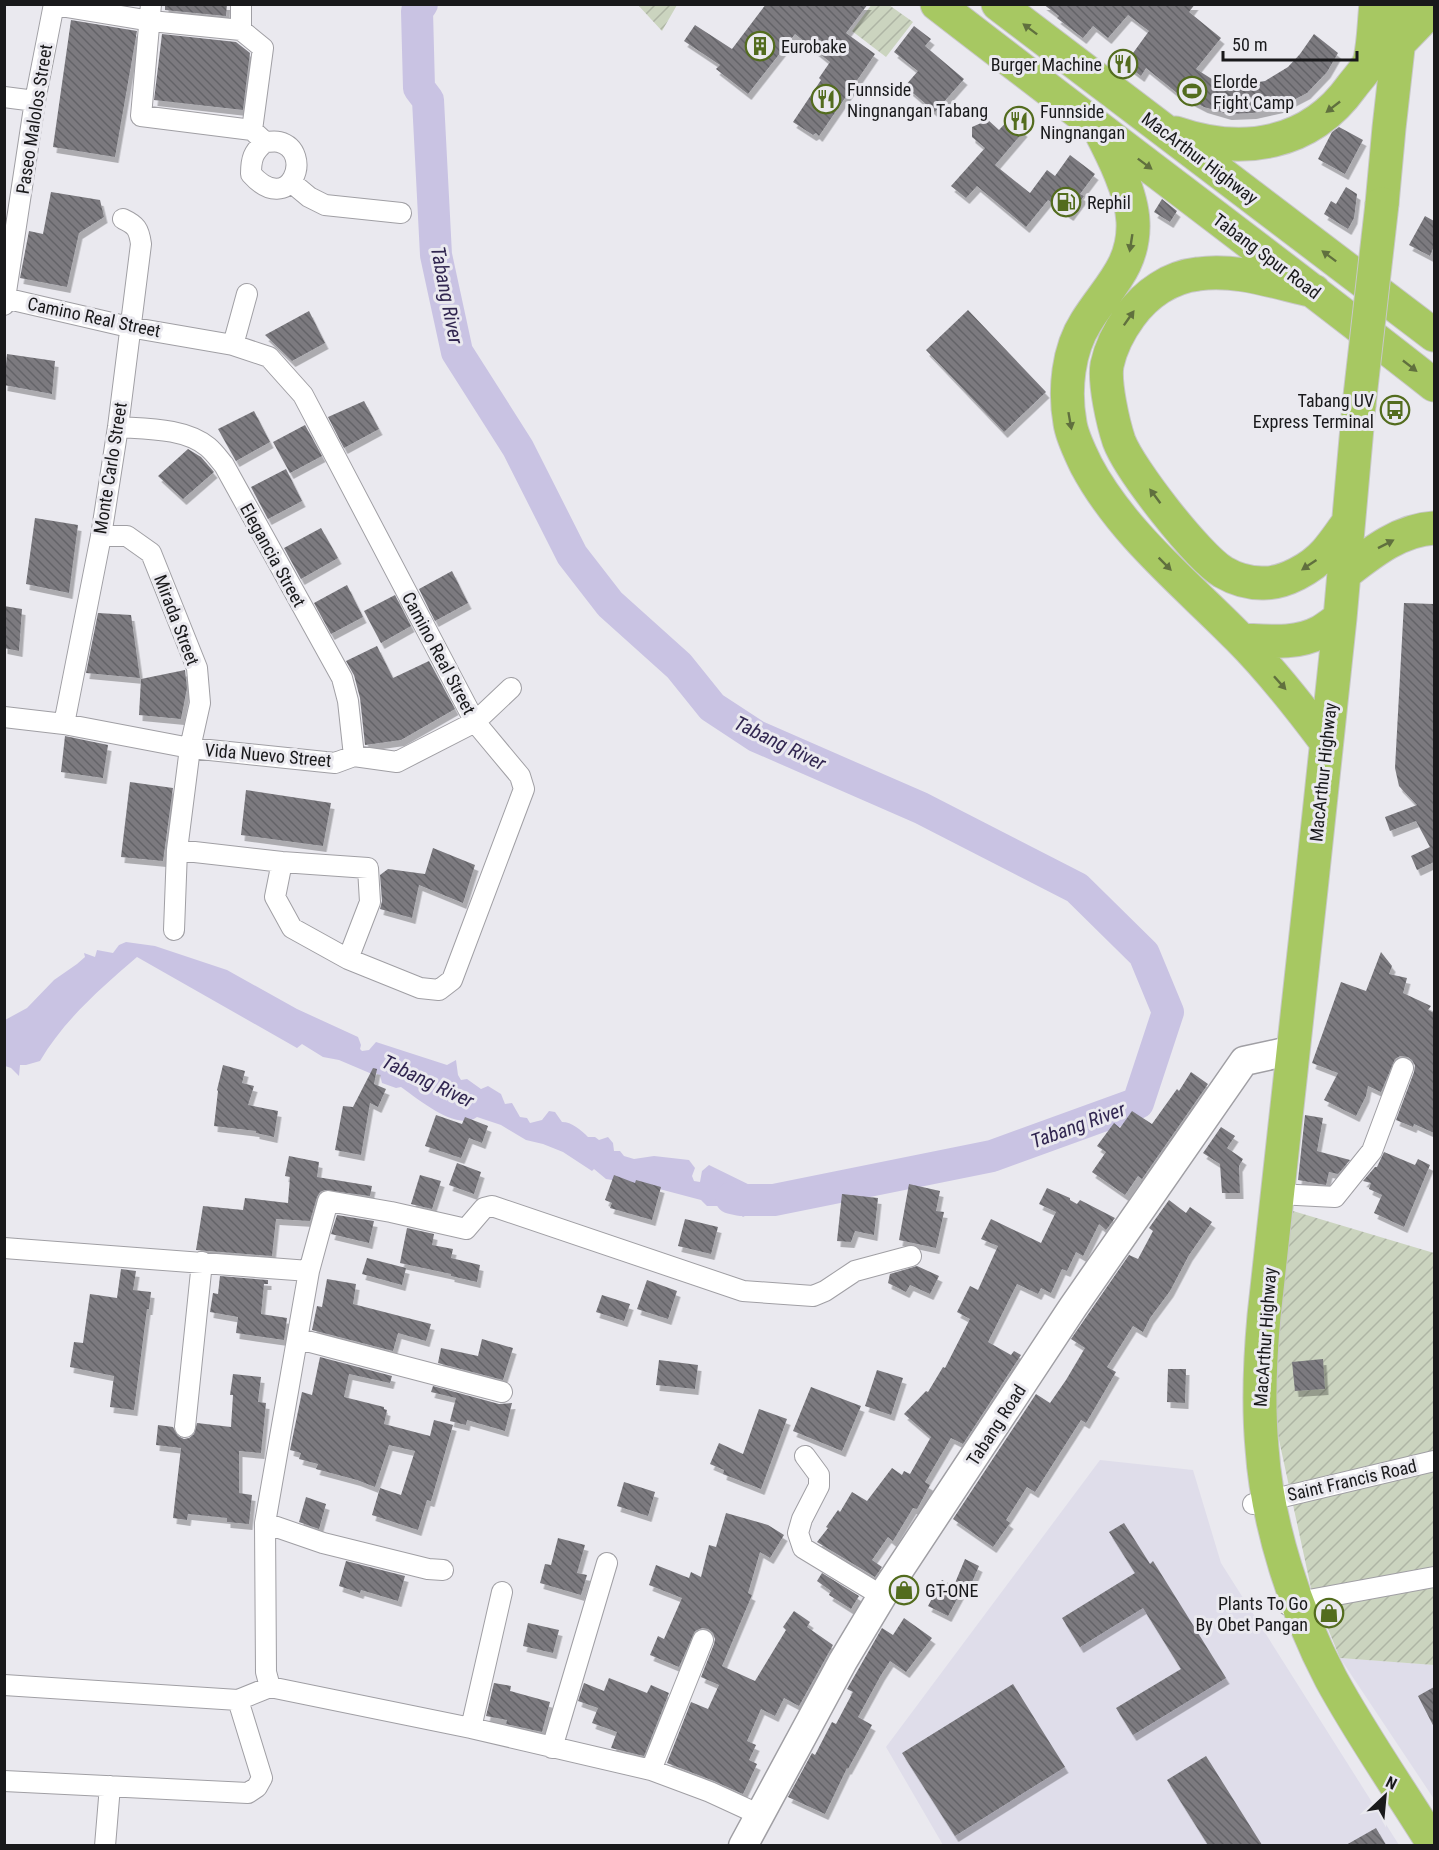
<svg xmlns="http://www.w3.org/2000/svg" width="1439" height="1850" font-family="'Roboto Condensed',sans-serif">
<defs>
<pattern id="garden-furrows" width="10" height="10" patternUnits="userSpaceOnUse" patternTransform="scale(1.5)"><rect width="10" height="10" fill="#cbd4bf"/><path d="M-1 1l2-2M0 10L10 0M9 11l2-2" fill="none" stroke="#aeb5a4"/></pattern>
<pattern id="building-back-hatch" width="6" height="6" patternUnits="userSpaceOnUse" patternTransform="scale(1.5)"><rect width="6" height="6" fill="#7b7a7f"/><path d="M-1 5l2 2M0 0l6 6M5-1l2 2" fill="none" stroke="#646367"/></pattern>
<filter id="shadow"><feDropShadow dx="3.5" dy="6" stdDeviation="0" flood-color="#0004"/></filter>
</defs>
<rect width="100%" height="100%" fill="#eae9ef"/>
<!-- built -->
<path fill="#dfddea" d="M1100,1460L1193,1470L1221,1563L1399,1845H943L886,1747Z
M1340,1658L1434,1665V1799Z"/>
<!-- garden -->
<path fill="url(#garden-furrows)" d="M872,4L889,5L913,22L886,57L852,31Z
M638,5H677L662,31Z
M1293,1211L1434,1253V1665L1340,1658L1311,1588L1276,1426L1277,1327Z"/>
<!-- water -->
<path fill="#c9c3e3" d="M420,5H439L428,10L429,21L430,23L427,29C438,44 431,84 430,102L418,85V59L413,53L412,48L419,42C415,33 415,13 420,5Z
M126,942L155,946L227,970L297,1009L358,1037L361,1045L360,1049L362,1051L369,1050L376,1042L447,1065L456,1060L458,1075L461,1080L467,1079L481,1089L488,1086L501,1094L505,1104L512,1103L520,1117L527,1118L530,1123L542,1120L549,1111L555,1112L562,1122C572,1122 581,1130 588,1137H595L599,1140L608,1137L613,1143L614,1151H620L624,1156L634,1159L654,1156L689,1160L695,1168L692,1176L694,1181L700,1182L702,1171L709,1165L758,1189L774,1200L743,1217L731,1206H707L701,1200L648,1186L606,1179L594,1169L592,1171L563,1152L543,1144L526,1140L501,1125L477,1117C457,1132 418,1099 401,1087L396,1088L382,1083L380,1075L375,1073L372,1074L339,1060L323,1057L302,1044L297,1048L137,957C101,988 64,1020 40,1061L26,1065H20L19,1076L11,1068L5,1066V1020L27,1008L54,980L77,964L85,957L84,953L95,957L97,950L113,953L119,945Z"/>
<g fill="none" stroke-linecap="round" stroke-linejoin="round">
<!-- river -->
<path stroke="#c9c3e3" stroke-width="32" d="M422,4L417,11L419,88L428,100L436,255L457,352L518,448L572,555L610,604L679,666L712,707L756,736L921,808L1077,888L1144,954L1168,1012L1138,1103L992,1156L774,1200H740L731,1198"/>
</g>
<!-- building -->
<path fill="url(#building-back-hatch)" filter="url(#shadow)" d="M165,4H227L226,16L165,10Z
M766,4H868L846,33L875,54L819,136L816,133L813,135L793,122L821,80L819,78L830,62L795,34L748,94L716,69L720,65L684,41L695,25L732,49Z
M1043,4H1195L1189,12L1221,38L1196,69L1215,81L1240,85L1265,81L1288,67L1300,54L1314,34L1338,53L1327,72L1307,93L1280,107L1253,113L1228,114L1204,107L1177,93L1146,68L1141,76L1125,64L1149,31L1128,15L1108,38L1093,26L1083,38L1057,18L1059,16Z
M71,20L137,31L115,157L53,147Z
M914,26L931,39L925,46L964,79L935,112L905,86L918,71L894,52Z
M162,34L236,42L250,53L243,110L154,100Z
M1010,118L1024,131L995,165L1030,193L1047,170L1055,176L1070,155L1095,174L1080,194L1084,196L1070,215L1048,200L1026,227L977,186L966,198L951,186L985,148L972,137V127L988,120L999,130Z
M1339,127L1363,140L1345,174L1318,159L1332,132Z
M1346,187L1357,194L1354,218L1348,229L1324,214L1331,201L1336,204Z
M51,192L100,200L104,217L79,233L67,287L20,278L29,231L43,234Z
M1162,199L1177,211L1170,222L1154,212Z
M1425,216L1434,221V246L1430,256L1409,245Z
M968,310L1046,392L1004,432L926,350Z
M309,311L325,343L292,361L265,335Z
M7,354L55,361L52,394L4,385Z
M364,401L379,429L344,448L328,417Z
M254,411L270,442L236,461L218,429Z
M305,425L322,456L290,473L273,442Z
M188,449L201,457L214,472L183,499L158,476Z
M286,469L302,501L268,519L251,487Z
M35,518L78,525L69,593L26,584Z
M321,528L338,558L301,579L284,548Z
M452,571L468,603L435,621L419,589Z
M347,585L363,617L331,634L314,603Z
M395,595L411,626L381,643L364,611Z
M1404,603L1434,604V862L1417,870L1411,856L1430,847L1416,821L1390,831L1385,817L1417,805L1399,786L1395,768Z
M4,606L22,609L19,651L4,648Z
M98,613L131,615L140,678L86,673Z
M377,646L393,678L429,661L455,709L401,740L365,745L360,698L354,675L346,661Z
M185,670L187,688L181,719L139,715L141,679Z
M65,736L108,745L103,778L61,772Z
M130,782L173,788L163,861L121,857Z
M246,790L331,803L323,846L241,835Z
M433,848L475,865L463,903L419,885L412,918L380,909L382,901L380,875L388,869L425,874Z
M1381,952L1392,966L1389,974L1407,978L1403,993L1431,1006L1428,1010L1434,1013V1133L1414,1124L1413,1127L1396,1120L1414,1072L1415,1065L1412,1060L1408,1057L1400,1056L1395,1059L1381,1092L1368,1086L1366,1096L1356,1116L1324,1100L1338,1073L1312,1063L1341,982L1366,991Z
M223,1065L245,1071L242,1083L254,1086L248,1105L278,1111L274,1137L256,1133V1131L214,1126L218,1091L217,1090Z
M373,1068L377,1069L374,1084L386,1089L378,1107L370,1103L361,1155L335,1150L343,1106L353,1107Z
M1191,1072L1208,1084L1142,1179L1138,1176L1125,1195L1092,1172L1106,1152L1097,1146L1114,1123L1120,1128L1132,1111L1152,1124L1177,1089L1179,1091Z
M436,1115L462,1124L465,1117L488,1126L482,1143L469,1138L461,1158L425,1146Z
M1305,1115L1323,1118L1317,1151L1350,1160L1338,1174L1329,1172L1326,1185L1298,1180Z
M1221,1127L1235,1136L1227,1148L1243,1159L1239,1166L1240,1193H1222L1220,1164L1203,1153Z
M1384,1152L1415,1165L1418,1159L1430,1165L1404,1227L1374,1213L1382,1195L1369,1189L1371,1183L1363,1181L1375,1167H1377Z
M289,1156L319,1162L317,1177L372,1186L370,1196L325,1190L320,1192L317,1197L310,1221L276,1219L272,1256L196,1250L203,1206L243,1210L245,1198L288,1203L290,1177L285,1176Z
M457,1163L481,1172L474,1194L449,1185Z
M420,1175L441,1181L432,1209L411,1204Z
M614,1175L635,1183L636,1180L661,1187L652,1220L610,1208L612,1203L605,1200Z
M909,1184L940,1191L936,1211L944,1212L936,1248L899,1240Z
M1047,1188L1070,1198V1200L1077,1204L1080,1200L1115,1218L1106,1230L1099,1224L1083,1256L1076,1252L1067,1271L1062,1269L1051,1293L1041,1288L1038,1294L1017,1284L988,1342L1011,1355L1014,1351L1021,1355L963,1444L951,1438L925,1482L930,1485L917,1509L913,1508L893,1541L888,1537L872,1560L882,1567L875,1577L817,1542L828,1528L826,1527L838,1510L840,1512L852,1492L867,1501L892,1468L902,1475L904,1471L910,1474L931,1437L904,1414L926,1391L928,1392L943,1367L945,1368L970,1319L957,1312L970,1286L978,1290L998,1246L981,1239L991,1219L1041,1243L1056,1212L1039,1204Z
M842,1194L878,1198L874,1235L855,1231L851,1242L837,1241Z
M1169,1200L1186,1213L1190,1207L1212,1222L1189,1255L1170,1291L1150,1318L1143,1332L1133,1326L1107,1367L1116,1372L1086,1423L1081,1420L1035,1492L1027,1487L1006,1520L1010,1523L993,1547L953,1519L1036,1394L1050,1403L1066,1380L1085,1348L1071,1339L1129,1255L1138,1259L1153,1231L1149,1228Z
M337,1215L374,1221L369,1243L331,1234Z
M685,1219L718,1227L711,1254L678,1246Z
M407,1228L434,1234L432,1245L453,1249L451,1258L480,1265L477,1282L451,1276V1274L400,1263Z
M367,1258L406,1268L402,1285L362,1274Z
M917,1266L939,1276L930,1294L910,1285L906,1292L888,1283L890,1274Z
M121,1269L136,1271L133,1290L151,1292L149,1309H147L134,1410L110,1407L114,1376L70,1367L74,1342L83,1343L90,1294L117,1298Z
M220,1276L268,1280V1284H264L261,1314L287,1318L284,1340L236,1333L238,1317L210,1312L213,1293L218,1294Z
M327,1279L356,1284L353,1304L431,1324L426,1341L398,1333L393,1351L312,1330L317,1306L322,1307Z
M647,1280L677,1291L668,1319L637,1309Z
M602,1295L630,1304L624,1321L596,1312Z
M482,1339L513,1348L503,1380L438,1363L441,1348L478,1356Z
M320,1357L392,1376L390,1383L349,1374L344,1397L384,1407V1409L387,1410L384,1424L430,1436L434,1420L453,1425L431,1501L427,1500L418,1530L372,1515L380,1488L401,1495L415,1451L389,1445L375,1487L357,1480L316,1469L318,1464L299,1459L301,1453L290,1450L302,1392L312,1395Z
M1323,1359L1325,1389L1295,1391L1292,1362Z
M659,1360L698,1365L695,1389L656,1385Z
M1168,1369H1186L1185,1403L1167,1402Z
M877,1370L903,1378L891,1415L865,1406Z
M233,1374L261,1377L258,1402L266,1403L261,1453L239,1451V1493L252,1495L249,1524L227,1522V1518L188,1514L187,1520L173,1518L181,1448L156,1445L158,1425L173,1427L178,1436L184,1439L189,1438L194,1434L197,1423L231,1427L233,1395H230Z
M433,1386L499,1404L512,1403L505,1431L467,1420L466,1425L450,1421L456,1398L431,1392Z
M811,1387L861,1406L842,1451L793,1431Z
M759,1409L787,1419L761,1489L723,1474L724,1470L710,1464L719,1443L743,1454Z
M624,1482L655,1492L648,1516L617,1506Z
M306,1497L326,1504L319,1529L299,1522Z
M726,1513L768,1525L784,1535L770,1558L760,1552L748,1593L752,1595L722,1666L755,1681L786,1630L783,1627L794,1611L810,1622L807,1627L833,1645L799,1706L784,1698L775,1716L761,1709L747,1741L756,1745L749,1760L757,1764L743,1794L714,1781L667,1763L691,1702L708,1709L719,1685L701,1677L714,1644L715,1639L713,1633L708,1629L702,1628L695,1631L679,1667L650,1655L658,1636L664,1639L682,1598L649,1585L656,1565L689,1578L691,1572L701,1577L709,1545L716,1547Z
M1124,1523L1150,1564L1153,1561L1226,1678L1133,1735L1116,1708L1181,1669L1143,1608L1080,1647L1062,1618L1135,1573L1109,1532Z
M558,1538L585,1545L577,1573L587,1575L581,1595L540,1583L545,1564L551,1565Z
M965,1559L979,1566L969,1589L955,1583Z
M346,1561L405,1576L398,1601L361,1590L360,1593L339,1586Z
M822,1573L859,1596L851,1609L829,1595L831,1591L817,1581Z
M942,1580L962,1590L948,1616L928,1606Z
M904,1618L932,1638L906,1672L890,1661L881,1675L858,1717L872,1725L848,1769L847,1768L825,1814L788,1797L812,1753L815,1755L832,1722L836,1724L853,1692L847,1689L882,1628L893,1635Z
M528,1623L559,1630L553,1653L523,1646Z
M609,1678L647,1693L651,1685L669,1693L644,1756L611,1748L617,1732L592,1723L598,1708L578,1701L584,1683L604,1691Z
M494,1683L511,1686L510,1691L550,1702L542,1732L506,1724L507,1720L486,1716Z
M1013,1684L1065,1767L955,1836L902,1753Z
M1434,1687V1727L1418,1696Z
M1206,1756L1262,1845H1208L1167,1780Z
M1376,1828L1386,1845H1346Z"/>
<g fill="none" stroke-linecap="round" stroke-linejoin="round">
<!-- minor casing -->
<g stroke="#a09fa4" stroke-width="22">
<path id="minor" d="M151,4L141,116L252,130L263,48L241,30
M54,5L151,21L241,30V4
M4,97L35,101
M252,130L265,142C269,142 275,141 279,142C315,151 290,218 251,174C251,159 253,152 265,142
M291,182L309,197L325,205L401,213
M4,298L129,327L233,345L269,357L303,395L475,722L520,776L524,789L452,980L439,990L420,988L348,959L292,928L275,897L282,862
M4,305L35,101L54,4
M233,345L247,294
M118,427C147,429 185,428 208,447C214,452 219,459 224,465L342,678L348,701L354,756
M101,536H127L151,553L197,668L200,703L190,748L177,850
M4,717L64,724L190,748L335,763L354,756L397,762L475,722L511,688
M64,724L101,536L118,427L141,244C139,229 136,225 123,219
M174,930L177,850L282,862L368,868L370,902L348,959
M1278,1194L1335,1197L1372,1151L1403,1068
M4,1248L309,1271
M299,1339L502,1392
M185,1427L202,1262
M805,1456L819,1475V1486L802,1519L798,1533L803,1548L882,1596
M1253,1504L1434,1461
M265,1523L323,1543L428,1569L443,1570
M1288,1605L1298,1602L1434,1577
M4,1685L238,1700L270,1687
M471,1728L502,1592
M552,1748L607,1563
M651,1770L703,1640
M4,1781L248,1793L257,1787L262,1778L238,1700
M760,1815L710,1792L651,1770L471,1728L270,1687L266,1672L265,1523L309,1271L328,1201L391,1212L466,1229L484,1208L492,1206L743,1291L813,1296L825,1291L855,1271L911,1256
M105,1846L110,1786"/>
</g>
<!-- secondary casing -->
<g stroke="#a09fa4" stroke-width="31">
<path id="secondary" d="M743,1846L843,1661L882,1596L1073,1307L1244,1061L1294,1050"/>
</g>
<!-- trunk casing -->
<g stroke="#c8c8c8" stroke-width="35">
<path id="trunk" d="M937,4C1102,132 1270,256 1434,385
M998,4L1434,335
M1399,43L1434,7
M1099,129C1112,154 1132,193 1133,222C1135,266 1107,288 1086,322C1068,350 1064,390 1070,423C1072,437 1080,452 1086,465C1122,533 1186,584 1239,638C1271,670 1299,706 1326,742
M1176,133C1243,156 1310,145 1352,86C1358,78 1368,68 1370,59C1374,42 1374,22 1376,4
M1382,204L1389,128L1403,4
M1314,291C1277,283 1236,268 1198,274C1170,277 1146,294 1130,316C1119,331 1111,346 1107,365C1104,383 1113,423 1119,441C1130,470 1197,556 1223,572C1235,579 1249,583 1262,583C1284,584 1312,568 1326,552C1334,543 1341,532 1348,523
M1359,405L1340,618L1312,880L1264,1316C1260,1360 1258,1404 1262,1448C1267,1524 1296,1612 1331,1679C1362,1736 1400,1790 1434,1845
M1344,574C1371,553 1399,530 1434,528
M1241,640C1267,641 1296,645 1320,632C1327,628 1333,623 1340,618"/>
</g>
<!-- minor -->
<use href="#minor" stroke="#fff" stroke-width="20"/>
<!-- secondary -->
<use href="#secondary" stroke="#fff" stroke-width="28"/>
<!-- trunk -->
<use href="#trunk" stroke="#a7c862" stroke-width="33"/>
<!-- trunk-bridge casing -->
<g stroke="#c8c8c8" stroke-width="35" stroke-linecap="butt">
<path id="trunk-bridge" d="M1359,405L1382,204"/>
</g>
<!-- trunk-bridge -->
<use href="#trunk-bridge" stroke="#a7c862" stroke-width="33"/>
</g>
<!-- one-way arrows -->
<defs><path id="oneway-solid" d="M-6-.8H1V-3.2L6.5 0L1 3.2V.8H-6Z" transform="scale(1.5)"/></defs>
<g fill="#60703e">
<use href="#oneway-solid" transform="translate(1030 29) rotate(-143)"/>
<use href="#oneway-solid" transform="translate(1333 107) rotate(142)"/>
<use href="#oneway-solid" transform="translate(1145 164) rotate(37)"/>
<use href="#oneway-solid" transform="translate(1131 243) rotate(99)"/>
<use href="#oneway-solid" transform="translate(1329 256) rotate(-143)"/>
<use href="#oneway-solid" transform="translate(1129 318) rotate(-55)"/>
<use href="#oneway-solid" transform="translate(1410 366) rotate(38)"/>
<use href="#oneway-solid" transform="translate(1070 421) rotate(80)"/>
<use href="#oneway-solid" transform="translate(1155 496) rotate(-127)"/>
<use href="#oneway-solid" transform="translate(1386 544) rotate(-27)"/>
<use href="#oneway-solid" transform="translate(1165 564) rotate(45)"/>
<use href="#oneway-solid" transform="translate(1309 565) rotate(146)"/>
<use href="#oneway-solid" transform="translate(1280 683) rotate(48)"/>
</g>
<!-- icons -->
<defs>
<g id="building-ring" transform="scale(1.5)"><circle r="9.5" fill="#eae9ef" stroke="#536c1e" stroke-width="1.5"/><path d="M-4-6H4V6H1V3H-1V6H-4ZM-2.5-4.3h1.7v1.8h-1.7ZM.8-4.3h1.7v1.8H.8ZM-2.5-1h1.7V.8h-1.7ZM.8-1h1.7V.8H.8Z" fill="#536c1e"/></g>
<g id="restaurant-ring" transform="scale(1.5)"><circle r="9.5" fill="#eae9ef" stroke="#536c1e" stroke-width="1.5"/><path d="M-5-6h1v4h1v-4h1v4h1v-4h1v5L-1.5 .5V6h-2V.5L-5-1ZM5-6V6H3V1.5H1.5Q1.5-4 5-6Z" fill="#536c1e"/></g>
<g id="stadium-ring" transform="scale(1.5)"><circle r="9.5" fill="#eae9ef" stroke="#536c1e" stroke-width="1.5"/><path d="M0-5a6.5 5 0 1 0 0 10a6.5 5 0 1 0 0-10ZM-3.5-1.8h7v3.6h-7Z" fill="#536c1e"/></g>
<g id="fuel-ring" transform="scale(1.5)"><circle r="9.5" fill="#eae9ef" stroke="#536c1e" stroke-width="1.5"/><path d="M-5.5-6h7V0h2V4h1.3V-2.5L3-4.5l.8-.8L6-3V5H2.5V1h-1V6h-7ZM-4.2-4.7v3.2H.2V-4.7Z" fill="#536c1e"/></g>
<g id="bus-ring" transform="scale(1.5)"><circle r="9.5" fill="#eae9ef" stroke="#536c1e" stroke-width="1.5"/><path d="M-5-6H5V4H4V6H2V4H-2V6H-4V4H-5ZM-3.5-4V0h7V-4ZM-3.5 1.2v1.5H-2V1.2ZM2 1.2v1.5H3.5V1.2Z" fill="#536c1e"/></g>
<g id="shop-ring" transform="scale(1.5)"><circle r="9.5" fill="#eae9ef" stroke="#536c1e" stroke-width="1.5"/><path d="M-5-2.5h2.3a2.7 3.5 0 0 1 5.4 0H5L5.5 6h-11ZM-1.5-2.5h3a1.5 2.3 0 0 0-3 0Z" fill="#536c1e"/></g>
</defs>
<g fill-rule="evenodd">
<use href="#building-ring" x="760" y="46"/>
<use href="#restaurant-ring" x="1123" y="64"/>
<use href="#stadium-ring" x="1192" y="91"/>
<use href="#restaurant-ring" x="826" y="99"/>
<use href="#restaurant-ring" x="1019" y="121"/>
<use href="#fuel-ring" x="1066" y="202"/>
<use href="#bus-ring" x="1395" y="410"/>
<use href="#shop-ring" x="904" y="1590"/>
<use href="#shop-ring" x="1329" y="1613"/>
</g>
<g text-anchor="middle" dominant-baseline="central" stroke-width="6" stroke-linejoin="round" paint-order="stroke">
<!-- poi labels -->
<g font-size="18" fill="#19191b" stroke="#eae9ef" text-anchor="start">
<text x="781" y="46">Eurobake</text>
<text x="1102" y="64" text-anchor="end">Burger Machine</text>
<text x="1213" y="81">Elorde<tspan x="1213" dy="21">Fight Camp</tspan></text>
<text x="847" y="89">Funnside<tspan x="847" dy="21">Ningnangan Tabang</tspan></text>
<text x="1040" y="111">Funnside<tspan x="1040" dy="21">Ningnangan</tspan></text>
<text x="1087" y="202">Rephil</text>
<text x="1374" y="400" text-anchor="end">Tabang UV<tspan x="1374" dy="21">Express Terminal</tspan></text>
<text x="925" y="1590">GT-ONE</text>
<text x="1308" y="1603" text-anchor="end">Plants To Go<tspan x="1308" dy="21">By Obet Pangan</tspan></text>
</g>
<!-- street labels -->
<g font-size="18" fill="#19191b" stroke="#eae9ef">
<text transform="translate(34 119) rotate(-81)">Paseo Malolos Street</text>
<text transform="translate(1200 158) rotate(37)">MacArthur Highway</text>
<text transform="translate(1267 256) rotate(37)">Tabang Spur Road</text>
<text transform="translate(94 317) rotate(12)">Camino Real Street</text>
<text transform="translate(110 468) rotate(-81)">Monte Carlo Street</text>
<text transform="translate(273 555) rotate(61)">Elegancia Street</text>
<text transform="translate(177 620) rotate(69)">Mirada Street</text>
<text transform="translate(439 653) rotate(62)">Camino Real Street</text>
<text transform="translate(268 755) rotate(5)">Vida Nuevo Street</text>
<text transform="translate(1323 772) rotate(-84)">MacArthur Highway</text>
<text transform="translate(1265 1337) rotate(-86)">MacArthur Highway</text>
<text transform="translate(996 1425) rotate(-57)">Tabang Road</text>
<text transform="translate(1352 1480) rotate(-13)">Saint Francis Road</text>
</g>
<!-- water labels -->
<g font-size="20" font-style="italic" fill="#312650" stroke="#eae9ef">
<text transform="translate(447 295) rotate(79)">Tabang River</text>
<text transform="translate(780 743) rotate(26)">Tabang River</text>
<text transform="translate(428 1081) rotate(25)">Tabang River</text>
<text transform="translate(1078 1125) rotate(-20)">Tabang River</text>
</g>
</g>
<!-- border -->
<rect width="1439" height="1850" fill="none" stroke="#19191b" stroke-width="12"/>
<!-- north arrow -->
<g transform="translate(1385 1796) rotate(26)" stroke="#eae9ef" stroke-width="4.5" paint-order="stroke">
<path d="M0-4.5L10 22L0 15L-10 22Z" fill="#19191b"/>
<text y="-9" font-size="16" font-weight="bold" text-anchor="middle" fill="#19191b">N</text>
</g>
<!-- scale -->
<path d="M1223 51v9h134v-9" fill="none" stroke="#19191b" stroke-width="3"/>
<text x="1232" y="51" font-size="18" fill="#19191b" stroke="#eae9ef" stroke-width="4.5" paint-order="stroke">50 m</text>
</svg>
